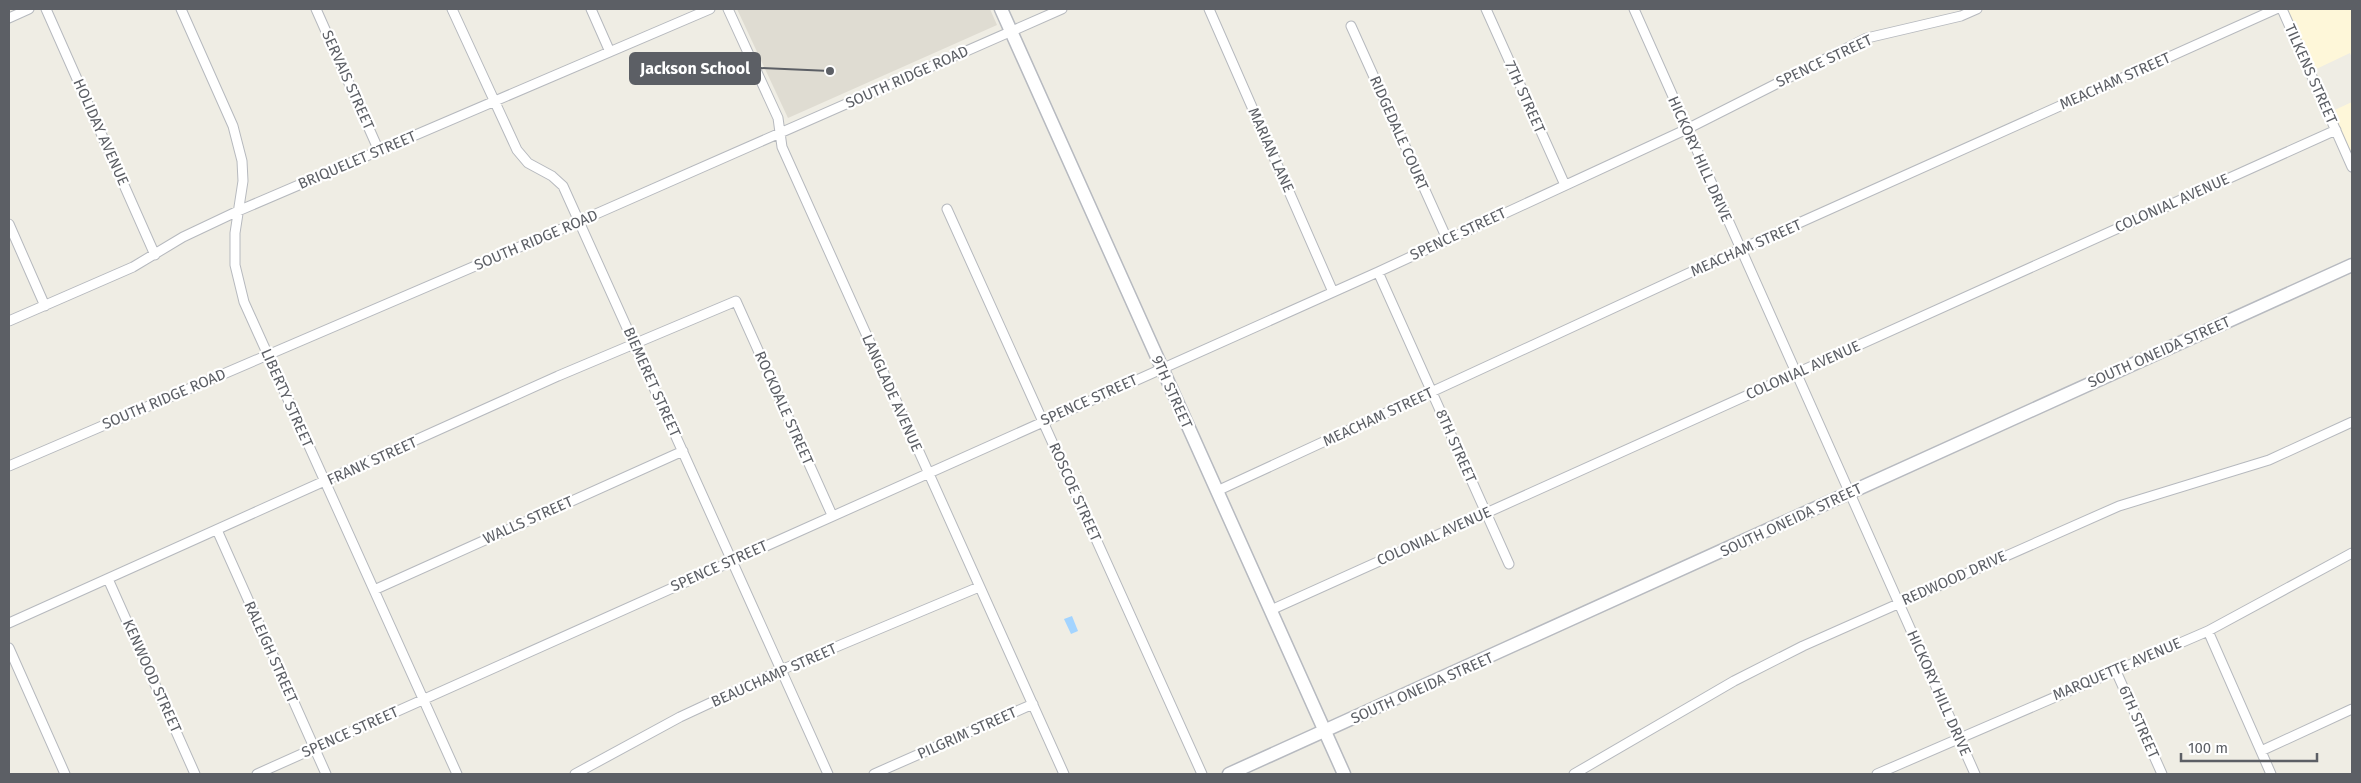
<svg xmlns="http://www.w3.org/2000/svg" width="2361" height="783" font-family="'Fira Sans',sans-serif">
<rect width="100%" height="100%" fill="#efede4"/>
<!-- commercial -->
<path fill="#fef7d9" d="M2282,9H2352V58L2350,53L2310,72Z
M2352,102V167L2328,113Z"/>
<!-- education -->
<path fill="#dfdcd2" d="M737,9H990L997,25L788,118Z"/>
<!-- water -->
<path fill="#a3d4ff" d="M1072,616L1078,631L1071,634L1064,619Z"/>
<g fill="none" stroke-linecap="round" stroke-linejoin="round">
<!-- street casing -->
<g stroke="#b6b9be" stroke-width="11">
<path id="street" d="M46,9L155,255
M181,9L233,126L242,161L243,181L235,233V265L244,302L457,774
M316,9L379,151
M452,9L517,150L528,163L552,176L563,186L828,774
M591,9L610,52
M728,9L778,118L782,147L1064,774
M1209,9L1333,292
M1486,9L1565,185
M1634,9L1975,774
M2282,9L2352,167
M9,18L29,9
M1351,26L1447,239
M947,209L1202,774
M9,224L45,306
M1378,272L1509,564
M9,321L133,267L183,237L238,211L710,9
M9,466L580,221L1062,9
M1217,491L1741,249L2276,9
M217,530L326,774
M108,579L195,774
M374,590L683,451
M1271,610L2336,130
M9,623L558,376L736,301L832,515
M2208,631L2271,774
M9,648L65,774
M2115,669L2162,774
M2261,751L2352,709
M257,774L1378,272L1687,129L1867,38L1961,16L1977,9
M575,774L680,717L781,670L979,587
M874,774L1033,704
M1574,774L1734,681L1803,646L1900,603L2119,506L2269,460L2352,422
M1877,774L2208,631L2352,553"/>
</g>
<!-- secondary casing -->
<g stroke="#b7bac0" stroke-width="15">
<path id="secondary" d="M1001,9L1344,774
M1229,774L2352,265"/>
</g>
<!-- street -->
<use href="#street" stroke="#fff" stroke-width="9"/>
<!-- secondary -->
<use href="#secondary" stroke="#fff" stroke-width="12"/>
</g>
<g text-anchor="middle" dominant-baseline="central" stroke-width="4.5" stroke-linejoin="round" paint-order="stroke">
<!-- street labels -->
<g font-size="15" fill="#5c5f65" stroke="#fff">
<text transform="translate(1824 61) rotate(-25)">SPENCE STREET</text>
<text transform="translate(2311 74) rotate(66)">TILKENS STREET</text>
<text transform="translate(907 77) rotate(-24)">SOUTH RIDGE ROAD</text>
<text transform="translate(348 80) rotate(66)">SERVAIS STREET</text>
<text transform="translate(2115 81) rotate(-24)">MEACHAM STREET</text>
<text transform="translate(1525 97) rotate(66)">7TH STREET</text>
<text transform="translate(101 132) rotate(66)">HOLIDAY AVENUE</text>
<text transform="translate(1399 133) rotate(66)">RIDGEDALE COURT</text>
<text transform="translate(1271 150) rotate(66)">MARIAN LANE</text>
<text transform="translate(1700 159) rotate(66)">HICKORY HILL DRIVE</text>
<text transform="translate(357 160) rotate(-23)">BRIQUELET STREET</text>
<text transform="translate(2172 203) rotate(-24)">COLONIAL AVENUE</text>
<text transform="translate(1458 234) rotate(-25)">SPENCE STREET</text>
<text transform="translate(536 240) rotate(-23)">SOUTH RIDGE ROAD</text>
<text transform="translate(1746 248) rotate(-24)">MEACHAM STREET</text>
<text transform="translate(2159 352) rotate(-24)">SOUTH ONEIDA STREET</text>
<text transform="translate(1803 370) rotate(-24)">COLONIAL AVENUE</text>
<text transform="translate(652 382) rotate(66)">BIEMERET STREET</text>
<text transform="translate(1172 392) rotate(66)">9TH STREET</text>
<text transform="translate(892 393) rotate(66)">LANGLADE AVENUE</text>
<text transform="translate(287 398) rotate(66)">LIBERTY STREET</text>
<text transform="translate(164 399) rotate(-23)">SOUTH RIDGE ROAD</text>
<text transform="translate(1089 400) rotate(-24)">SPENCE STREET</text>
<text transform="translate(784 408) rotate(66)">ROCKDALE STREET</text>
<text transform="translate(1378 417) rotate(-25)">MEACHAM STREET</text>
<text transform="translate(1456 446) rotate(66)">8TH STREET</text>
<text transform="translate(372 461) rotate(-24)">FRANK STREET</text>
<text transform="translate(1075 492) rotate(66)">ROSCOE STREET</text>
<text transform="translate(528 520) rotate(-24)">WALLS STREET</text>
<text transform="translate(1791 520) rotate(-25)">SOUTH ONEIDA STREET</text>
<text transform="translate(1434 536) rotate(-24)">COLONIAL AVENUE</text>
<text transform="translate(719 566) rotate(-24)">SPENCE STREET</text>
<text transform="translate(1954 578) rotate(-24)">REDWOOD DRIVE</text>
<text transform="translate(271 652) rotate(66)">RALEIGH STREET</text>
<text transform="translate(2117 669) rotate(-23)">MARQUETTE AVENUE</text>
<text transform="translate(774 675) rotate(-24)">BEAUCHAMP STREET</text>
<text transform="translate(152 676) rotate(66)">KENWOOD STREET</text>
<text transform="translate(1422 688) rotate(-24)">SOUTH ONEIDA STREET</text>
<text transform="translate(1939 693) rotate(66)">HICKORY HILL DRIVE</text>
<text transform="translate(2139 722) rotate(66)">6TH STREET</text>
<text transform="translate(350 732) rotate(-24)">SPENCE STREET</text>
<text transform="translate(967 733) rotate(-24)">PILGRIM STREET</text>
</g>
</g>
<!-- callouts -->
<path fill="none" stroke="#5c5f65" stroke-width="2" d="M830 71L760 68"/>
<circle fill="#5c5f65" stroke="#fff" stroke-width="2" cx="830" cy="71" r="5"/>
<rect fill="#5c5f65" stroke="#5c5f65" stroke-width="2" x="630" y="53" width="130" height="31" rx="5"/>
<g font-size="16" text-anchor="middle" font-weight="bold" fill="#fff">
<text x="695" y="74">Jackson School</text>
</g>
<!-- border -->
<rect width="2361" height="783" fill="none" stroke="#5c5f65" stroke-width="20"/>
<!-- scale -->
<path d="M2181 753v8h136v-8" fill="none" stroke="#5c5f65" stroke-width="2.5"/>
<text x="2188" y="753" font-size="15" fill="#5c5f65" stroke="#ffffff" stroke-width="4" paint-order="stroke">100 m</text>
</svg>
